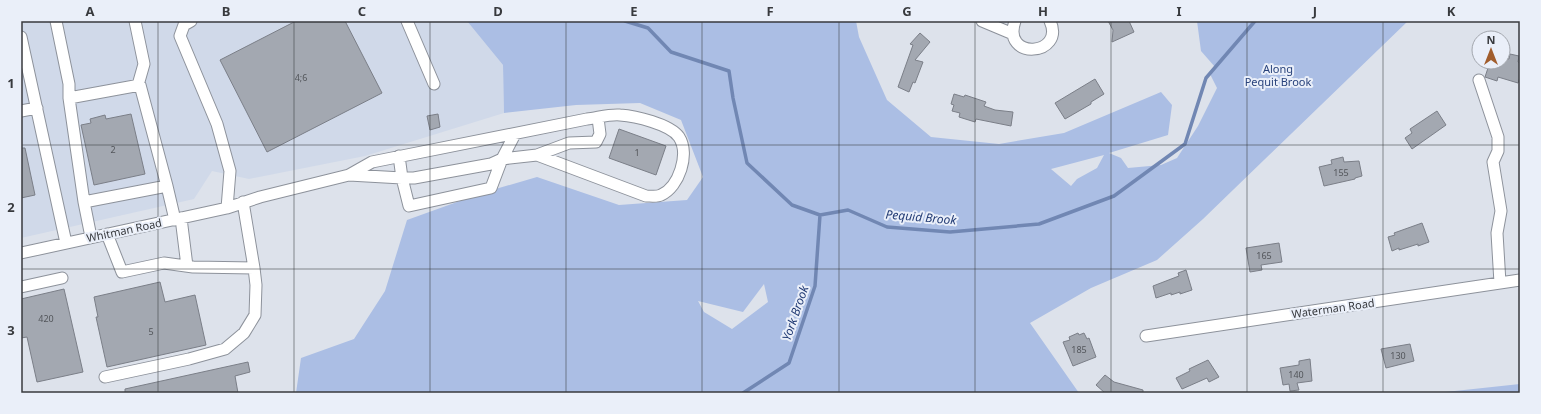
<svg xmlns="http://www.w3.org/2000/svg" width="1541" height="414" font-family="'Noto Sans',sans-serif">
<rect width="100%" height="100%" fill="#dde2eb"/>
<!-- built -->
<path fill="#d0d9e9" d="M21,21H467L503,65L504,113L365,156L249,179L212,171L194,199L21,238Z"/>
<!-- green -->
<path fill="#abbee4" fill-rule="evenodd" d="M467,21H856L859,37L887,100L931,137L999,144L1064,133L1161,92L1172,105L1168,135L1109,153L1121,158L1128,168L1161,165L1177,158L1198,126L1217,88L1210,74L1215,67L1201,51L1197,21H1408L1203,219L1157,260L1091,288L1030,323L1079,393H296L301,358L354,339L385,291L407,220L482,193L537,177L619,205L687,200L703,177L681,120L640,103L576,105L504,113L503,65ZM1104,155L1097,168L1077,179L1071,186L1051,169ZM764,284L768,302L732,329L704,312L698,301L743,312Z
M1520,384V393H1436Z"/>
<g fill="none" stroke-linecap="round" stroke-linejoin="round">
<!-- stream -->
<path stroke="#7187b3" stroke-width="3.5" d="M625,21L648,28L671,52L729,71L733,98L747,163L792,205L820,215L848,210L887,227L950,232L1039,224L1114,196L1185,144L1206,78L1255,21
M743,393L789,363L815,286L820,215"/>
</g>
<!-- building -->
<path fill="#a3a8b1" stroke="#7b7f88" d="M296,21H345L382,93L267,152L220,60Z
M1108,21H1129L1134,32L1112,42L1113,30Z
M920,33L930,42L915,60L923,62L915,83L913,82L909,92L898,87L913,45L910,44Z
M1510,54L1519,56L1518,62L1520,63V77L1518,83L1498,77L1497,81L1485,77L1490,62H1503V58L1509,59Z
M1095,79L1104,94L1091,102V104L1065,119L1055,103Z
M954,94L964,97L965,95L986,102L984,106L995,110L1013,112L1011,126L976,119L975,122L959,117L960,113L952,111L954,105L951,104Z
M1437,111L1446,125L1412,149L1405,138L1412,133L1410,129Z
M131,114L145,174L94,185L81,125L91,123L90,119L105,115L106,119Z
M438,114L440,127L430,130L427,116Z
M619,129L666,146L656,175L609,158Z
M21,148H25L35,195L21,198Z
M1343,157L1344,162L1359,161L1362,176L1355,178V179L1324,186L1319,167L1332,164L1331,160Z
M1422,223L1429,242L1418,246V244L1399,250V248L1392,251L1388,237L1395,235L1394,233Z
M1279,243L1282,262L1261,265L1262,270L1250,272L1246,248Z
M1186,270L1192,290L1180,294V292L1171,295V293L1156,298L1153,286L1179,276L1178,273Z
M160,282L165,302L195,295L206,345L107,367L96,317H98L94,297Z
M64,289L83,372L37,382L27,337L21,338V299Z
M1078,333L1079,335L1084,333L1087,339L1089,338L1096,357L1073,366L1063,342L1070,340L1069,337Z
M1410,344L1414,361L1386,368L1381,349Z
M1310,359L1312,381L1297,383L1299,390L1290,391L1289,384L1283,385L1280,368L1299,365V361Z
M1208,360L1219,377L1209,382L1207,378L1182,389L1176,378L1190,371L1189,369Z
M248,362L250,372L235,376L238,393H125V389Z
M1105,375L1114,382L1143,390V393H1105L1096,385Z"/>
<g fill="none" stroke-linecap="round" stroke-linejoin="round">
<!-- minor casing -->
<g stroke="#8d929b" stroke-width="13">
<path id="minor" d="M56,21L69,84V98
M135,21L144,64L138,85
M191,21L184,25L180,36L217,124L230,171L227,208
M407,21L434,84
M982,21L1013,34
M1015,21C1001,61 1066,56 1050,21
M21,37L66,243
M1479,80L1498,137V151L1493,162L1501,211L1497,233L1500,283
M21,111L37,108
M537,155L569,143L596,142L600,134L598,118
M502,159L491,188L409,206L402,178H414L491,164Z
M349,175L402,178L399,156
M84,202L69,98L140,85L167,186
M243,202L254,268
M181,218L187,266
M91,237L84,202L167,186L175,220
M21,253L227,208L260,197L349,175L372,162L587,119C597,118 609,114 620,115C635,116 670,124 679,137C690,154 679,187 661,195C657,197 651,196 646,196L537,155L502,159L515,134
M21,287L62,278
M1146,336L1520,280
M105,377L189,359L225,349L244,333L255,315L256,285L254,268L193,267L164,263L122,272L107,234"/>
</g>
<!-- minor -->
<use href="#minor" stroke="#fff" stroke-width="11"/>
</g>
<!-- grid -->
<path fill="none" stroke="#383a3e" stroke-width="1" stroke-opacity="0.55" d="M158,21V393M294,21V393M430,21V393M566,21V393M702,21V393M839,21V393M975,21V393M1111,21V393M1247,21V393M1383,21V393M21,145H1520M21,269H1520"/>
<g text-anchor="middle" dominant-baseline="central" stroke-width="4" stroke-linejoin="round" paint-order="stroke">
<!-- number labels -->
<g font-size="9" fill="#53565b">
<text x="301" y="77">4;6</text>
<text x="113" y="149">2</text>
<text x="637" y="152">1</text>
<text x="1341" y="172">155</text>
<text x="1264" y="255">165</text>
<text x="46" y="318">420</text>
<text x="151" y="331">5</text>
<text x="1079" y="349">185</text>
<text x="1398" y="355">130</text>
<text x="1296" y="374">140</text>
</g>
<!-- park labels -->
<g font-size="11" fill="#28427b" stroke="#eaeff9">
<text x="1278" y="68">Along<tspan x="1278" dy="13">Pequit Brook</tspan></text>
</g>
<!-- street labels -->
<g font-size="11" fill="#383a3e" stroke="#eaeff9">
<text transform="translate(124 230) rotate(-12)">Whitman Road</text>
<text transform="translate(1333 308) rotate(-8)">Waterman Road</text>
</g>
<!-- water labels -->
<g font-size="12" font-style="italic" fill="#223b74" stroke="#eaeff9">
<text transform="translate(921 217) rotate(5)">Pequid Brook</text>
<text transform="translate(795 313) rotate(-71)">York Brook</text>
</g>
</g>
<!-- border -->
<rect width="1541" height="414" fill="none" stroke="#eaeff9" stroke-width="44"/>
<!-- north arrow -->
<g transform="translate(1491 50)"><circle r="19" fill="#eaeff9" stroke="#a3a7ae"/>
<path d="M0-3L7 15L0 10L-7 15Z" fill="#a15d2d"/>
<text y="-6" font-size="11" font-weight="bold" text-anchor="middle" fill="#383a3e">N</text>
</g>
<rect x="22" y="22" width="1497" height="370" fill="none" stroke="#383a3e" stroke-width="1.5"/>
<g font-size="13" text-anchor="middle" font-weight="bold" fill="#383a3e">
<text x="90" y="16">A</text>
<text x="226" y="16">B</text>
<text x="362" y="16">C</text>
<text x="498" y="16">D</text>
<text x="634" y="16">E</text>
<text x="770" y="16">F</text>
<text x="907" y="16">G</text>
<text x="1043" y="16">H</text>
<text x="1179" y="16">I</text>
<text x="1315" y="16">J</text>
<text x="1451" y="16">K</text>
<text x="11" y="88">1</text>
<text x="11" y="212">2</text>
<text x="11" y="335">3</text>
</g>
</svg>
